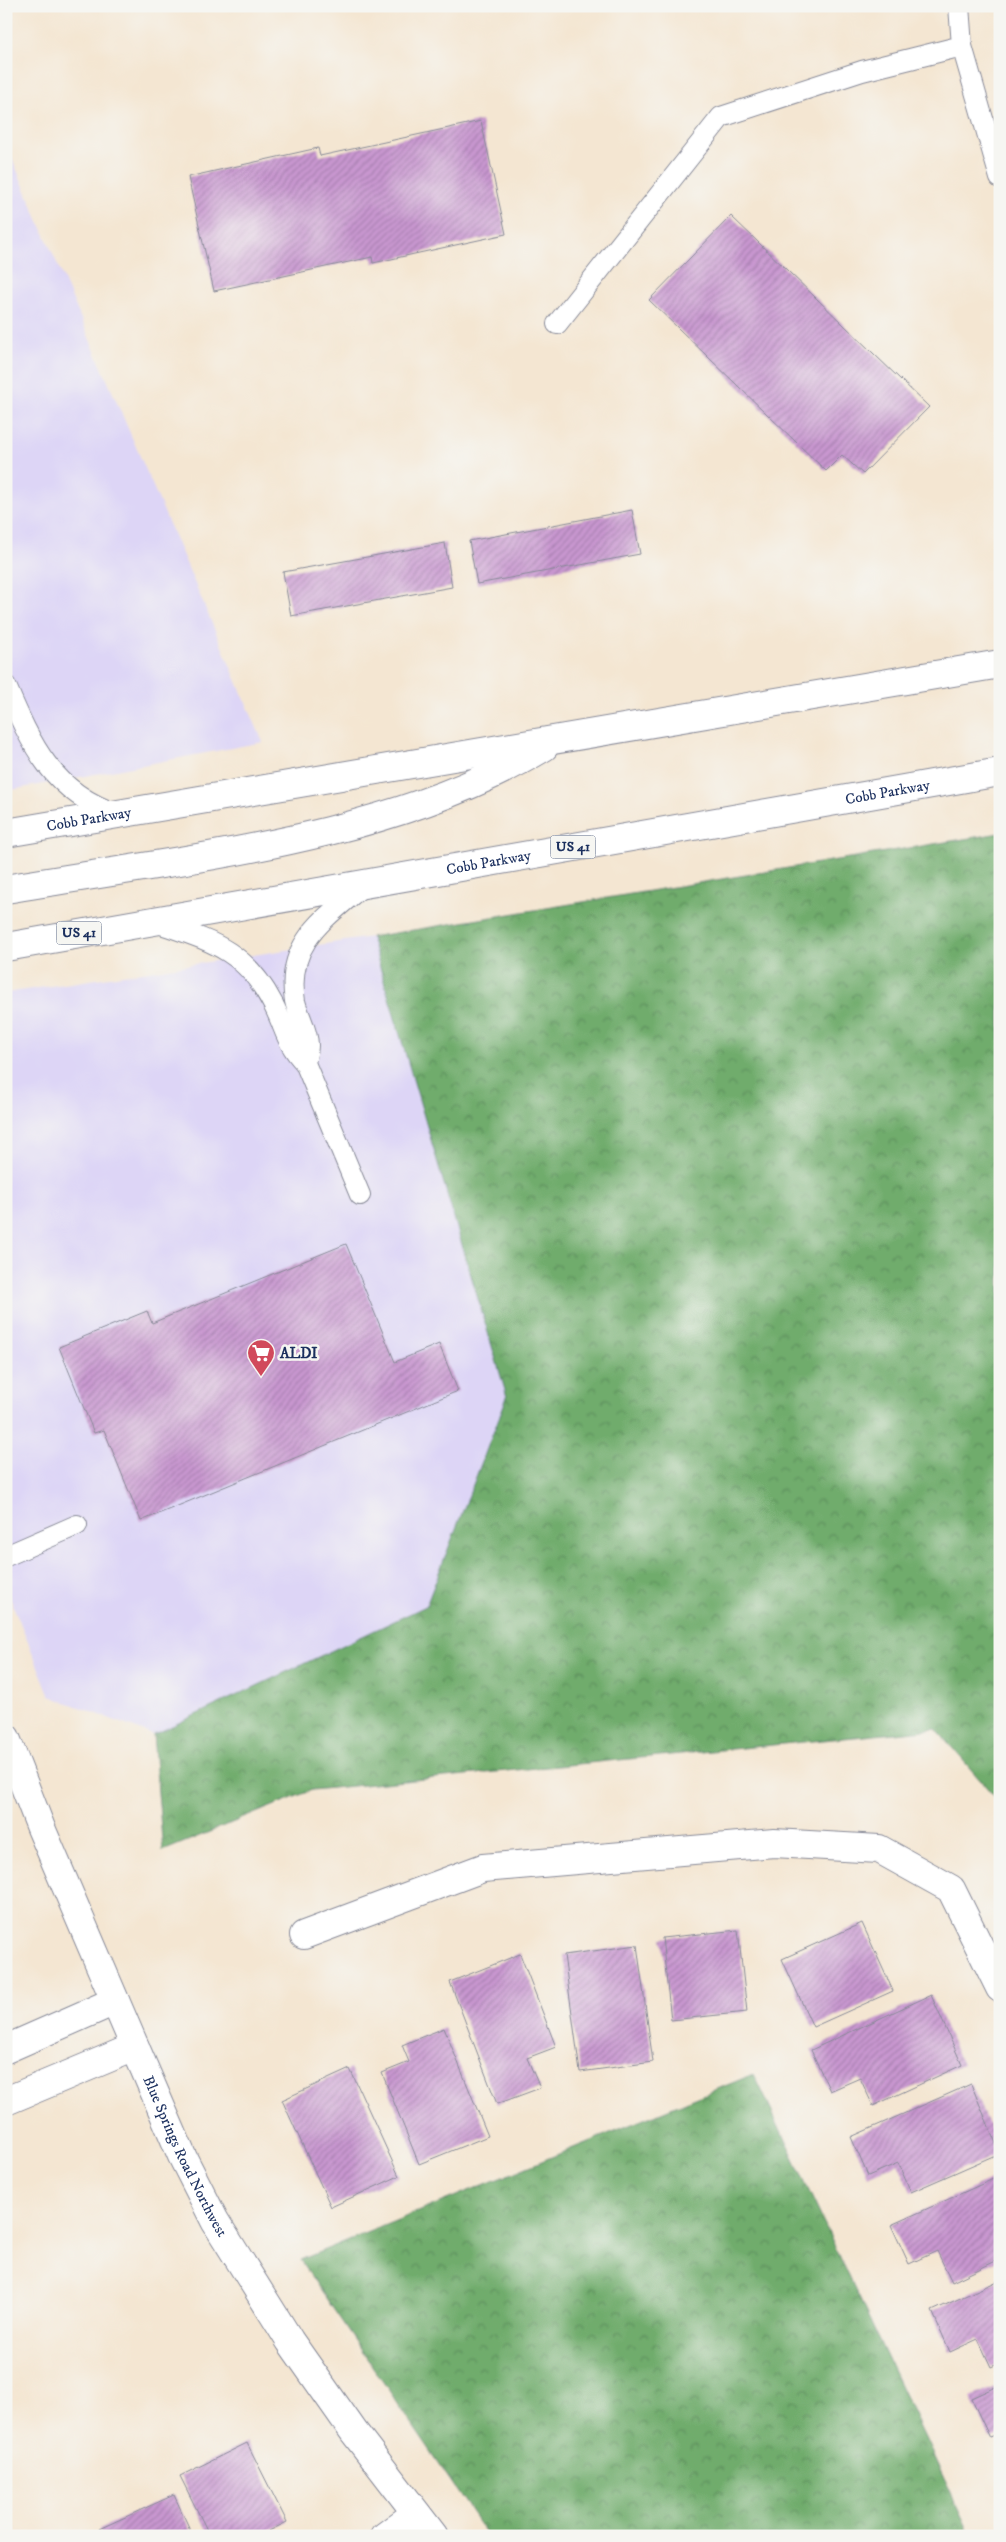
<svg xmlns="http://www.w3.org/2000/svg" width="1006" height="2542" font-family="'IM FELL DW Pica',serif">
<defs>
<pattern id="forest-crowns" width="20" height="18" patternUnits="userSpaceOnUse" patternTransform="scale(1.25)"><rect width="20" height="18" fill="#70ac6c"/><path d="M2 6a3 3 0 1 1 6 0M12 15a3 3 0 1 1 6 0" fill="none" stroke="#5b8c5c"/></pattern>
<pattern id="building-hatch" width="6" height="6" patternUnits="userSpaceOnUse" patternTransform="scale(1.25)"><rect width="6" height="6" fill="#c997d0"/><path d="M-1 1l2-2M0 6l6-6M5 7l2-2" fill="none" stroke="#a27cac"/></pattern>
</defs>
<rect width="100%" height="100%" fill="#f6f6f2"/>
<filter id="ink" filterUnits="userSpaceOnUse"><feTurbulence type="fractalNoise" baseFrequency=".02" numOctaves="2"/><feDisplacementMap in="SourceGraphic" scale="10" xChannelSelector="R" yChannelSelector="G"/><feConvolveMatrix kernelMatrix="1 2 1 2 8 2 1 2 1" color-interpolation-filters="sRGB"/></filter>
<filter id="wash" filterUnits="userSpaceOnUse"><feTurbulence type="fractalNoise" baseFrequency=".0096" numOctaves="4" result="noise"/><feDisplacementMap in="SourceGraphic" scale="20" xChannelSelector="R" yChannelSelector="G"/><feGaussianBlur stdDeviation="1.12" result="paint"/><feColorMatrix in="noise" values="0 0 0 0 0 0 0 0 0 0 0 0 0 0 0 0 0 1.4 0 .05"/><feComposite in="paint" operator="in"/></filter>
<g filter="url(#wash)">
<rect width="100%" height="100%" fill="#f4e6d2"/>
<!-- built -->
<path fill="#ddd5f6" d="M7,147L263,742L6,791Z
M371,937L507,1397L426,1606L153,1735L50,1696L6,1588V993Z"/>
<!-- forest -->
<path fill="url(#forest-crowns)" stroke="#466e65" d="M1000,833V1803L936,1729L312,1790L163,1851L153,1735L426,1606L507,1397L371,937Z
M754,2074L971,2536H488L300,2260Z"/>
<g id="blocks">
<!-- building -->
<path fill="url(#building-hatch)" d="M481,121L506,234L373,263L372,257L214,291L188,177L318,148L320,156Z
M731,216L929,407L863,474L842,455L826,471L649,300Z
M632,510L640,554L477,584L469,541Z
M445,543L452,587L291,616L283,572Z
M346,1244L395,1362L439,1344L458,1391L141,1521L104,1430L94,1433L59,1347L147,1311L152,1323Z
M862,1923L893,1991L813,2027L782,1959Z
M738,1930L747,2012L671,2020L662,1938Z
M637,1945L653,2062L580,2072L564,1955Z
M520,1954L556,2047L527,2058L540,2088L497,2104L450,1982Z
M931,1995L962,2065L873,2106L860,2078L830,2091L811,2050Z
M444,2028L488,2136L419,2164L382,2073L409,2062L402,2045Z
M350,2069L399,2176L331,2207L282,2100Z
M971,2084L1000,2153L911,2192L898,2163L868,2176L851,2137Z
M1000,2176V2259L952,2282L937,2251L909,2264L891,2225Z
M1000,2280V2363L991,2367L978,2339L950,2352L932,2311Z
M1000,2385V2434L990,2438L971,2398Z
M247,2443L287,2522L259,2536H210L180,2476Z
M174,2495L193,2536H102L99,2529Z"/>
</g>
</g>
<g filter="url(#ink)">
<use href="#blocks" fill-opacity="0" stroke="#888a98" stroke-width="1"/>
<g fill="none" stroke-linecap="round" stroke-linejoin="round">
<!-- lane casing -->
<g stroke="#888a98" stroke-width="22">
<path id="lane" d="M959,6L962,46L1000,178
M557,324L721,117L862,71L962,46
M6,686C31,745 53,793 117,814
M156,922C210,941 245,949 273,1004C286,1029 285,1042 305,1063C306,1057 308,1051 308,1045C308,1030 298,1015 295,1001C285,942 326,918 365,884
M305,1063L360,1195
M6,1556L77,1525"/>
</g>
<!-- street casing -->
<g stroke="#888a98" stroke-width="30">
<path id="street" d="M304,1935L483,1868L774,1843L879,1849L951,1889L1000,1988
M6,2049L115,2001
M6,2101L135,2047
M385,2536L415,2514"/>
</g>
<!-- secondary casing -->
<g stroke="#888a98" stroke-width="30">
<g id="secondary">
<path id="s1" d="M6,1738L41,1828L135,2047L182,2156L215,2221L290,2341L354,2432L434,2536"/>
</g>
</g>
<!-- primary casing -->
<g stroke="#888a98" stroke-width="30">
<g id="primary">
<path id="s2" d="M6,833L1000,664"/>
<path d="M6,889C181,859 390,840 544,747"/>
<path id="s3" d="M6,947L1000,772"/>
</g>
</g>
<!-- lane -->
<use href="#lane" stroke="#fff" stroke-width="20"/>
<!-- street -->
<use href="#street" stroke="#fff" stroke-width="28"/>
<!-- secondary -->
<use href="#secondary" stroke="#fff" stroke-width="28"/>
<!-- primary -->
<use href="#primary" stroke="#fff" stroke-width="28"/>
</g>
</g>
<!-- icons -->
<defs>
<g id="supermarket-pin" transform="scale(1.4375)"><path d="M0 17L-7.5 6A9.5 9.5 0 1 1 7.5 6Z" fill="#d1495b" stroke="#f6f6f2"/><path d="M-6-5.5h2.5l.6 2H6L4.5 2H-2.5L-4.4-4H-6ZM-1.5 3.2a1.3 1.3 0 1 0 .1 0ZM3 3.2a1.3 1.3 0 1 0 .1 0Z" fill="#fff"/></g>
</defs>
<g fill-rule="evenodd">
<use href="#supermarket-pin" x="261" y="1353"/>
</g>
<g text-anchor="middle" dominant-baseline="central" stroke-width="5" stroke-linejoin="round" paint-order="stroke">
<!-- shield labels -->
<g fill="#f6f6f2" stroke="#5d6b8a" stroke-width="1">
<rect x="550.5" y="835.5" width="45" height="23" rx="4"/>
<rect x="56.5" y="921.5" width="45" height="23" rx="4"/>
</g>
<g font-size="14" font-weight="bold" fill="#1b2f5e">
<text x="573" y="847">US 41</text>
<text x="79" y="933">US 41</text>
</g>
<!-- street labels -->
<g font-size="15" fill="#1b2f5e" stroke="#f6f6f2">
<text stroke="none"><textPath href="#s3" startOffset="895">Cobb Parkway</textPath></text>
<text stroke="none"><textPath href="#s2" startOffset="84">Cobb Parkway</textPath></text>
<text stroke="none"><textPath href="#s3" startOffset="490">Cobb Parkway</textPath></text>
<text stroke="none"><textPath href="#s1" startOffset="455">Blue Springs Road Northwest</textPath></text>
</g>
<!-- poi labels -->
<g font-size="15" font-weight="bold" fill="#1b2f5e" stroke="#f6f6f2" text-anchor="start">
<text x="280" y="1353">ALDI</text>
</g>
</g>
<!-- margin -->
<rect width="1006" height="2542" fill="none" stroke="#f6f6f2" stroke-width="25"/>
</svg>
